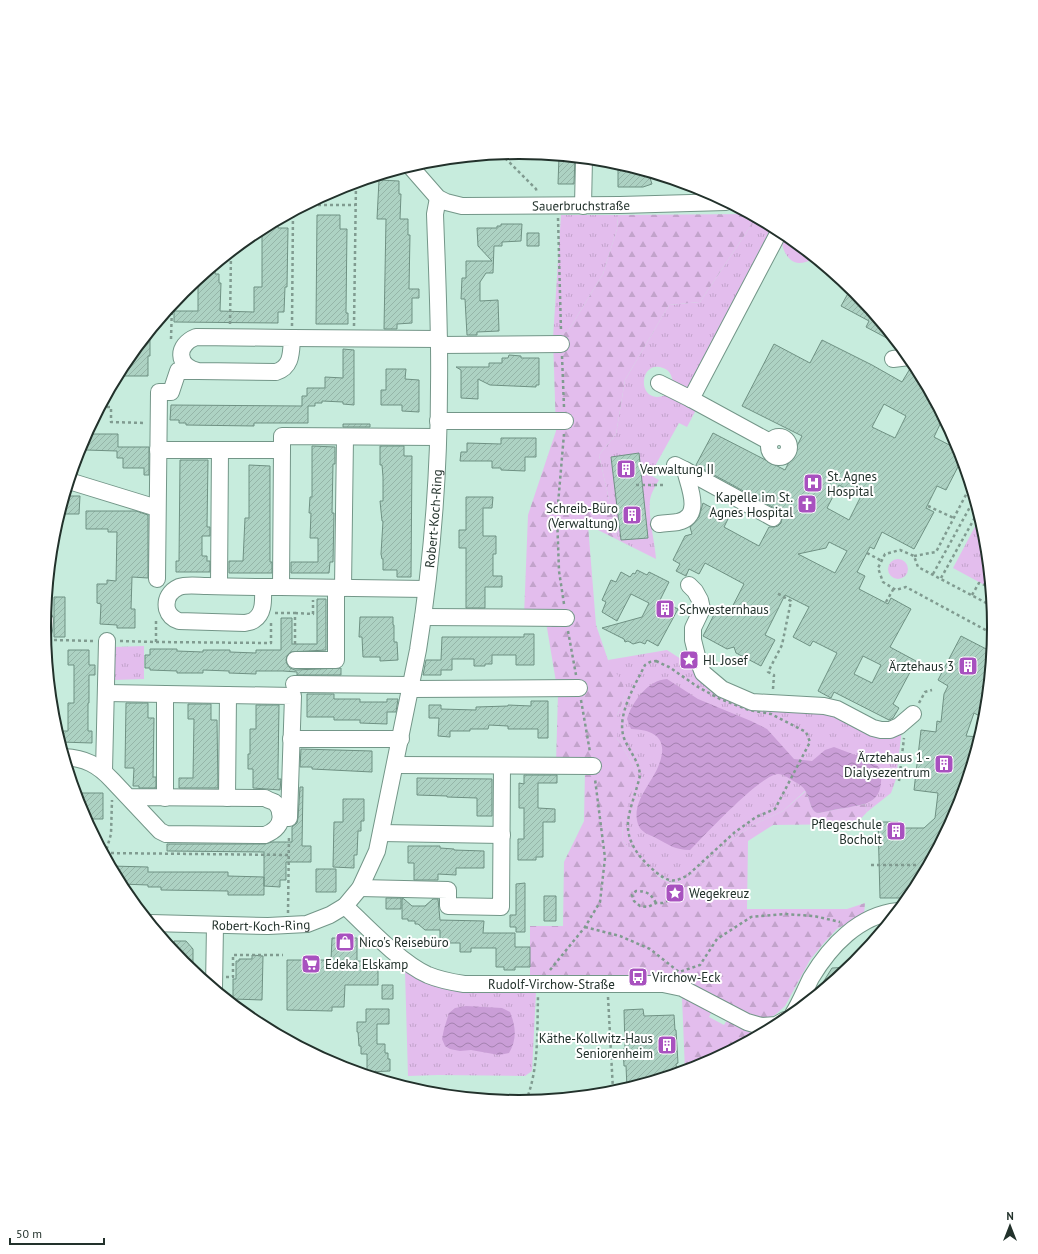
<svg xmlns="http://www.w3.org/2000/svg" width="1038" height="1254" font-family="'PT Sans',sans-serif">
<defs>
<pattern id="grass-tufts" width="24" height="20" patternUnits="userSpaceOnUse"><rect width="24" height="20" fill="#e3bded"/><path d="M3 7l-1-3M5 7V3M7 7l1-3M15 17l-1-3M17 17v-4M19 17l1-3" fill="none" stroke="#c2a3cb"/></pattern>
<pattern id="forest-firs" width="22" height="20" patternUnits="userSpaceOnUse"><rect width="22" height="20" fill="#e3bded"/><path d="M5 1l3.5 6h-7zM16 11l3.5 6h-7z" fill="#c2a3cb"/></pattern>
<pattern id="water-waves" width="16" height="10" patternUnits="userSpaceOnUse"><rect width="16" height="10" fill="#ca9ed7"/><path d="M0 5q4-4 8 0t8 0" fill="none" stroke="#a481af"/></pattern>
<pattern id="building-hatch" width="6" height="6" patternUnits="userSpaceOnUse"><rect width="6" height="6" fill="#add2c3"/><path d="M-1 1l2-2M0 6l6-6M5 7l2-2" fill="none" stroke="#95b5a8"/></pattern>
</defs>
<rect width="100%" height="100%" fill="#c7ecdd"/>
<!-- grass -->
<path fill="url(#grass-tufts)" d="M561,215H618L617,229L603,274L568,331L553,338Z
M756,218L772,226V228L689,391L673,383C672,376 670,370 663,368C638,359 636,407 666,395L696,410L687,427L679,423L650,475L659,480C655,487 651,493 650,500C648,517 655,542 656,559L618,540L599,455L616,434L625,380L669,305L700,302Z
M785,234L814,258V259C809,261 804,263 799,263C789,263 781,249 782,240C783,237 784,236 785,234Z
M979,519L985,535L990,588L953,568Z
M888 569a10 10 0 1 1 20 0a10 10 0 1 1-20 0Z
M144,646V679L114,680L113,647Z
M693,646L721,691L823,710L902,729L896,779L891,793L867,812L865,804L805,791L783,811L759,822L737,836L690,876L673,883C652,875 637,857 623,841L622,824L636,769L617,738V716L625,696L608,660L667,650L681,659Z
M405,971C418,978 431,986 445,989C473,995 508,992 536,992L532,1071L525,1076L438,1075L408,1076Z"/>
<!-- forest -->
<path fill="url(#forest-firs)" d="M749,214L756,218L700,302L669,305L625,380L616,434L599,455L618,540L588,525L596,625L608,660L623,684L625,696L617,716V738L636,769L635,781L622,824L623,841L640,860L662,879L673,883L690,876L737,836L759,822L783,811L806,791L812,808L817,813L865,804L867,812L856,824L773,825L748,841L747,909H847L865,903L864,914L837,929L823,944L810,960L785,1006L775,1015L763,1020L748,1015L685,982L530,979V926H563L564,862L584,821L585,771L556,763L558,694L545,616H524L528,515L556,431L553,338L568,331L603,274L617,229L618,215Z
M682,997L712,1011L709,1017L724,1025L727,1020L762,1033L713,1059H710V1061L701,1066L685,1071Z"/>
<!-- water -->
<path fill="url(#water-waves)" d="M667,679L698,699L751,721L767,729L794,759L812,761L825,750L834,747L871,761L881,769C883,801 873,803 845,808C836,809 826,812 817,813C810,810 810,799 806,792C804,787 799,784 795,782C790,779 784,774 778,774C760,775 705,835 690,850C675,850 669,845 656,838C649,834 641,833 638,824C631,803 651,784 658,767C669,741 658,730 631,729L627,719C632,702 648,680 667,679Z
M466,1006L502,1008L510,1012C516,1027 517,1039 509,1053L499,1055L471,1050L460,1051L450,1049L445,1046L442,1039L444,1029L449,1013L455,1008Z"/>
<!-- building -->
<path fill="url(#building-hatch)" stroke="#6f9183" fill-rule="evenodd" d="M559,156L575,157L574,184H558Z
M618,163L648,172L652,184L643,187H618Z
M379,180L399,181V194H401L400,219H408V235H410L409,289H419V298H412V323L397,324V329H384L386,219H377Z
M317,215H340V229H347L346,313H348V324H316Z
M278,220V228H288L287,287H285L284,312H278V323L174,322V311H198V283H199V278L216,265L215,274H219V283H221L220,311L254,312V287H262V228Z
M501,224H522L521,241L502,242V246H494L493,273H486L480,282V301L498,300L499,331L477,332V335H467L465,299H461L462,278H466V261H492L478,246L477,228H497V226H501Z
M527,233H539V246H527Z
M851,288L855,291L898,344L866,327L869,321L841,306Z
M150,331V356H148V376H117L124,363Z
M822,340L872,365L902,382L911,367L918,371L943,418L934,437L959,450L962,459L946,490L937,486L926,508L934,512L914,549L882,532L874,549L870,547L857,572L865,576L859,589L888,604L891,598L911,609L890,647L916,661L893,704L899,708L893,718L889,720L834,692L831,698L818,691L837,653L813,641L810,646L793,637L809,607L785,595L765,635L775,640L761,666L736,653L734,647L727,649L703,636L717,609L728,615L744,584L705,563L699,574L689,569L686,576L676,571L680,564L673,560L685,536L692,534L690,527L699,517L703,503L729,517L724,527L759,546L769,527H774L778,526L781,523L782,517L781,513L778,510L696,465L713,433L785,470L802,436L742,406L774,344L810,363ZM884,404L906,416L895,438L872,427ZM839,485L861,496L849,520L827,508ZM829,542L847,551L835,573L798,554L826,548ZM863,656L881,665L872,683L854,674Z
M343,349L354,350V405L343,404V402L322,401V403H315V406H308V423H254V426L186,425V423H179V420H170L171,405L302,406V396H307V388H325V377L343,378Z
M509,355L521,356V358H539V385H536V387L490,385L478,379V399L461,398V370L456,367H489V363H502V358H508Z
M386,369H406L405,379L419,380V412L402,411V405H381V390H386Z
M343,424H370V427H343Z
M86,434H118V447H149V475H144V468H123V458H117V451L86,450V447H80Z
M501,438H536V457H525V471L501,470V468H492V461H460L461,452H467V443L501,444Z
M312,446L335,447V464H333L332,513H334L333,562H330L329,573H291V562H318V538H310L311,513H309L310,497H312Z
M380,446H404V456H412L411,577H397V570H383V559H382L381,554L383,521H382L380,501H383V477L382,465H380Z
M639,453L648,538L621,540L611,457Z
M180,460H208L207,527H210V536H202V556H207V561H210V572H176V561H179Z
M249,465L270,466V562H272V573H229V561H243L245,518H249Z
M65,496H80L79,514H59Z
M466,497H493L492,508H483V536H496V554H493V576H502V587H485V608H466V548H459V530H466Z
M86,511H136L148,515V578L132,577L131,609H135V628H117V625L100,624L101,604L97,603V584H107V580L116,581L117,532H108V529H86Z
M637,570L647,575L649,572L669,582L660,600L678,609L658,646L647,640L645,644L640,642L633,644L628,641L625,642L624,639L602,628L642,617L649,603L631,594L617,621L602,612L606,602L602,600L611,580L616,582L621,572L630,577L633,573L635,574Z
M54,597H65V637H54Z
M317,599H326V650L291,652L287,656L286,660L287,664L290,668L295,670L341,668V675H297V672L283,671H256V674L229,673V671L203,670V673H177V671L150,670V668H145V655H150V649H177V651L203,652V650H230V652L256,653V650H281V618H292V644H317Z
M360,617H393V625H394V642H397L398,660L380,661V657H363L362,637H359Z
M524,634H534V665H516V655H492V664H485V666H474V659H452V670H441V675H423L426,660H441L442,637H524Z
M961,636L992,652L985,719L974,713L966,736L980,737L958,809L914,891L908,898H880L878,822H898V828H924L935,818L938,793L914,790L921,730L936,732L937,721L941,722L944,694L948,686L938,680Z
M68,650H89V665H95V675H89V703H88V731H92V743L60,742L57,731H68V703H74V665H68Z
M307,694H334V699H360V702H387V699H398L396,712H387V724L360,723V720H334V717H307Z
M531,701H548V738H538V729H508V726L489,725L488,729H470V731H450V737L438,736L439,718H429V705H441V709L476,710V707L508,706V705L531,706Z
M126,703H148V718H154L153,777H156V788H139V786H133L134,768H125Z
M188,704H211V720H217L218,788H179V778H193L194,719H188Z
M256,705H279L278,769V779H281L280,790L253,788V769H248V754H250V729H256Z
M301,749L372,751V772L312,769V767H300Z
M524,775H557V783H538V808L555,809V822H543V857H536V860H518V839H524V808H519V783L524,784Z
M417,778L492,779V816H477V798L447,797V796L417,795Z
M300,787H303L302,846H311V862H286V880H280V887L264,886V895H228V891L161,890V887H148V885L121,884L111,866L148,867V872H228V876L264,877V886V852L167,851V844H265L272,842H292V827L297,823L298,818Z
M75,793H103V819H86L80,809Z
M343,799H364V821H361V831H358L357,855H354V868L333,867L334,822H343Z
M408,846H440V848L454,849V850L484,851V868H456V875L438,874V880H414V863H408Z
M316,869H336V892H316Z
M525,883V932H516V927H510V915H516V884Z
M544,896H556V921H544Z
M386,898H401V909H386Z
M402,898L404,899L412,906H425L433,899H438L440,920L484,921L483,933H515V947H530V967H515V970H504V967H496V948H471V952H460V943H440V930H425L418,924H415V921H408V919H402Z
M332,938H357V961H378V985H345L344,1007H332V1011L287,1010V960H331Z
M174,941H186L193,949V971L183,963L174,952Z
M252,955L263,956L262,1000L233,999V979H236V961H239V959H252Z
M850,967L818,993L817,992L832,968Z
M382,985H393V999H382Z
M366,1009H389V1024H377V1044H385V1053H388V1059H390V1071L367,1072V1054H361V1046H359L358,1032H357V1022H366Z
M643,1009L644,1016L674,1015L675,1030H676L678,1063L676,1064L677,1073L627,1088L626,1066H624L623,1049H625L624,1010Z"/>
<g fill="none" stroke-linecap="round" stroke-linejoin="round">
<!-- minor casing -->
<g stroke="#739688" stroke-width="18">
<g id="minor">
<path id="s1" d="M410,166L438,198L446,202L462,206L620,205L726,202"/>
<path d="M583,206L584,158"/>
<path d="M196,337L292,338C291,353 292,367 276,372L198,371C176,366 176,345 196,337Z"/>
<path d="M292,338L439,339"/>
<path d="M439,345L561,344"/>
<path d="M893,359L909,357"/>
<path d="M659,383L691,399L780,230"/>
<path d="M691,399L770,442"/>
<path d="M438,421H565"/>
<circle cx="779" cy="447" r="10"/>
<path d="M158,450H282V436L438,437"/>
<path d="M685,470L773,518"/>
<path d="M69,481L157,508"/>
<path d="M659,524C665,523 672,523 678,522C703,516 689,487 685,470L675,465"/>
<path d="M157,579L159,392H171L178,371H196"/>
<path d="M689,585L695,591L700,600L702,609L693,628V640L698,660L703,673L722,689L752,702L824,706L837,709L873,728L881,730H890L899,726L913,714"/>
<path d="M219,586L220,450"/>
<path d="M263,587C263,598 265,613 254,620C252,622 248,622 245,623L179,621C173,619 169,616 167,609C165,599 170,591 179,587C187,584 199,586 207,586C232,587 257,587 281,587L426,589"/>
<path d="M281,587L282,450"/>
<path d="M343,588L345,437"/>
<path d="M423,617L566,618"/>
<path d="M44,630L45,620"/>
<path d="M295,660H336V588"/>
<path d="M294,684L411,685"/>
<path d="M411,689L579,688"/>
<path d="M106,693L293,696L289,818H281"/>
<path d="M291,739H401"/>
<path d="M64,757C85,758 98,765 112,780L160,831L166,834L265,835C275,831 283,824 280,813C280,809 277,804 274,802C271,801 268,800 265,798L129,797"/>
<path d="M396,765L593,766"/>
<path d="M104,771L107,641"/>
<path d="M165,798V694"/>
<path d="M227,798L228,695"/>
<path d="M381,833L502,835"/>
<path d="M360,888L448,890V906L501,907L502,766"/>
<path id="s2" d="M345,906C367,927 401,963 428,975C440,980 451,982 464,984H663L682,988L747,1022L761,1026L776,1025L785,1020"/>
<path id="s3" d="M150,923L268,926L307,924L330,915L345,906L360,888L377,851L418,650C432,563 439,475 439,387C440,330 437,272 435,214L438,198"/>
<path d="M214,988L215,925"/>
<path d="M793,1014C800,1003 805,990 811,978C830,946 859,915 898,911"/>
</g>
</g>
<!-- path -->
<path stroke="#809b90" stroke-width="2.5" stroke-dasharray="3 3" stroke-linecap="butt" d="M501,154L536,189L537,193
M306,205H355
M558,218L561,331
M230,324L231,252
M292,326L293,212
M354,326L356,183
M171,339L172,305
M562,356L564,407
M101,407H111V422L146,423
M788,451L793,454
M636,485H664
M928,506L954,518
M867,553L882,561
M914,556L936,552L970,487
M933,574L970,507L973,506L977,508
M941,578L978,512
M972,595L979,583L990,587
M886,602L894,588
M564,604L559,571L557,516L564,434
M992,606L918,567L914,556L900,550L885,554L878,568L883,582L896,590L906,587L993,634
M275,613H295V646
M295,613L313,614V600
M568,631L576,675
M54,640L95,641
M120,641L156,642V621
M156,642L271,643V623
M988,650L992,643
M656,661L669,667L698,687L720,699L749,710L771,714L806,732L810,742L775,809L756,817L735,832L688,875C674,883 669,882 657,873C641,860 626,843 628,821C630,806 637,790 640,775C639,761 629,751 624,738C616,716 635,685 645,665L650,662Z
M773,689L774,675L768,672L782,645L791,601L777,593
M581,700L590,752
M919,703L925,692L932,690
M899,781L904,738
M105,853L289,855
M105,855L111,834L112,800
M871,865H916
M656,903C651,894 647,891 636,891L632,895L634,901L640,906L648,907L656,903H663L672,899L670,881
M288,913L289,836
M585,927L620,936L650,949L679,972L700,965L717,939L751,917L784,914L814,916L840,922
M550,970L585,927L600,902L605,858L595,779
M226,977H233V955H283
M608,997L613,1090L609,1093
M526,1101C539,1068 537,1032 538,997"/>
<!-- minor -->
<use href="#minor" stroke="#fff" stroke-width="16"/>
</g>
<!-- icons -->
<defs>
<g id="building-square" transform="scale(1)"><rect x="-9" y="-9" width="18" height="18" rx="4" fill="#a851bf" stroke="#fff"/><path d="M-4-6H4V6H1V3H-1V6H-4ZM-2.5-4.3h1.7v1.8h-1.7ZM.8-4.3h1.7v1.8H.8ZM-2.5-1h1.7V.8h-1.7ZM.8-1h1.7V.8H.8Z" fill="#fff"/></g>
<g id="hospital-square" transform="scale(1)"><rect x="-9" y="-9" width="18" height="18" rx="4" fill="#a851bf" stroke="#fff"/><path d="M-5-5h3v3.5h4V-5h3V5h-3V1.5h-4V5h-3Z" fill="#fff"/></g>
<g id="church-square" transform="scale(1)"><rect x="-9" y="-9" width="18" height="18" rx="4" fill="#a851bf" stroke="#fff"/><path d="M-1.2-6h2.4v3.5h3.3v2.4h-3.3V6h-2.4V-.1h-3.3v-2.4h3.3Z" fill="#fff"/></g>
<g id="sight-square" transform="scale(1)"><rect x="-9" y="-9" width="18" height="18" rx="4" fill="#a851bf" stroke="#fff"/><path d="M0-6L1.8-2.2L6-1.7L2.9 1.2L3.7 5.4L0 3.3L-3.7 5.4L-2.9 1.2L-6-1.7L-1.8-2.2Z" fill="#fff"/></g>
<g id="shop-square" transform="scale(1)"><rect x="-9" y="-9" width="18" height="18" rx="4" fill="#a851bf" stroke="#fff"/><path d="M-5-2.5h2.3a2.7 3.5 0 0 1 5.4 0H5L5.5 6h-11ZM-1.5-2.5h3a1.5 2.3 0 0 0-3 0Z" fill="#fff"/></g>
<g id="supermarket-square" transform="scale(1)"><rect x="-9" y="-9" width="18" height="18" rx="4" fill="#a851bf" stroke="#fff"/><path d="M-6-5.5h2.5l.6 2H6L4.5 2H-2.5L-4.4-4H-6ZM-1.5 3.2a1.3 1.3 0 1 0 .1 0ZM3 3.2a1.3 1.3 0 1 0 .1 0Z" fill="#fff"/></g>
<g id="bus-square" transform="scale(1)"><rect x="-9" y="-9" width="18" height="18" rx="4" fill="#a851bf" stroke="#fff"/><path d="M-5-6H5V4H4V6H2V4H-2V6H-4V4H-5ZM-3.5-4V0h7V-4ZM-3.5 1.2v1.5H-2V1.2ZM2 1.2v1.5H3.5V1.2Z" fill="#fff"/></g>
</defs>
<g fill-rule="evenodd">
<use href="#building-square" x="626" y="469"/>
<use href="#hospital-square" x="813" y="483"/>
<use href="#church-square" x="807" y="504"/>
<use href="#building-square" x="632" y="515"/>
<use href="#building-square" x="665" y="609"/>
<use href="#sight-square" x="689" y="660"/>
<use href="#building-square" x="968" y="666"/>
<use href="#building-square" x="944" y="764"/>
<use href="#building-square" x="896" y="831"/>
<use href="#sight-square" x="675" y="893"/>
<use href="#shop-square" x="345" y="942"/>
<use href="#supermarket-square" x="311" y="964"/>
<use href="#bus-square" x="638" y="977"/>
<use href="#building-square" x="667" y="1045"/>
</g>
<g text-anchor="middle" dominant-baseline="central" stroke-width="4" stroke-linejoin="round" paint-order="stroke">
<!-- street labels -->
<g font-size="13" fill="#22312b" stroke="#fff">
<text stroke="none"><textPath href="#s1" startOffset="187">Sauerbruchstraße</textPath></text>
<text stroke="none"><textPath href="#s3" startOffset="601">Robert-Koch-Ring</textPath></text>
<text stroke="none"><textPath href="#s3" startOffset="111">Robert-Koch-Ring</textPath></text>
<text stroke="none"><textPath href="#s2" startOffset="233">Rudolf-Virchow-Straße</textPath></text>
</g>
<!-- poi labels -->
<g font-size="13" fill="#22312b" stroke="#fff" text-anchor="start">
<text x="640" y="469">Verwaltung II</text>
<text x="827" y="476">St. Agnes<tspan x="827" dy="15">Hospital</tspan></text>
<text x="793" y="497" text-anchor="end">Kapelle im St.<tspan x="793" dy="15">Agnes Hospital</tspan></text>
<text x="618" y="508" text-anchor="end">Schreib-Büro<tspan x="618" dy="15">(Verwaltung)</tspan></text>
<text x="679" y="609">Schwesternhaus</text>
<text x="703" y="660">Hl. Josef</text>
<text x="954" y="666" text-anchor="end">Ärztehaus 3</text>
<text x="930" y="757" text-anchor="end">Ärztehaus 1 -<tspan x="930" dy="15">Dialysezentrum</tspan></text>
<text x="882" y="824" text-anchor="end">Pflegeschule<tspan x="882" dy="15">Bocholt</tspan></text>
<text x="689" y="893">Wegekreuz</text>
<text x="359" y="942">Nico's Reisebüro</text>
<text x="325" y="964">Edeka Elskamp</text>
<text x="652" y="977">Virchow-Eck</text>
<text x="653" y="1038" text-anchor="end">Käthe-Kollwitz-Haus<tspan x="653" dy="15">Seniorenheim</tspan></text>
</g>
</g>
<!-- crop -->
<path d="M0 0H1038V1254H0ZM51 627a468 468 0 1 1 936 0a468 468 0 1 1-936 0Z" fill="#fff" fill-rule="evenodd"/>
<path fill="none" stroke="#22312b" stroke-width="2" d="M51 627a468 468 0 1 1 936 0a468 468 0 1 1-936 0Z"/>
<!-- north arrow -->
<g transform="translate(1010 1226)" stroke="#ffffff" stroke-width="3" paint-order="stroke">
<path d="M0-3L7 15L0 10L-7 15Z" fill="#22312b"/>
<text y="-6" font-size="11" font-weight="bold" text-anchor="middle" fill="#22312b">N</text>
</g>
<!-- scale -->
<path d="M10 1238v6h94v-6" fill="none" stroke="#22312b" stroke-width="2"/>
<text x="16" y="1238" font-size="12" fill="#22312b" stroke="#ffffff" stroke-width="3" paint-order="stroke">50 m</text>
</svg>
